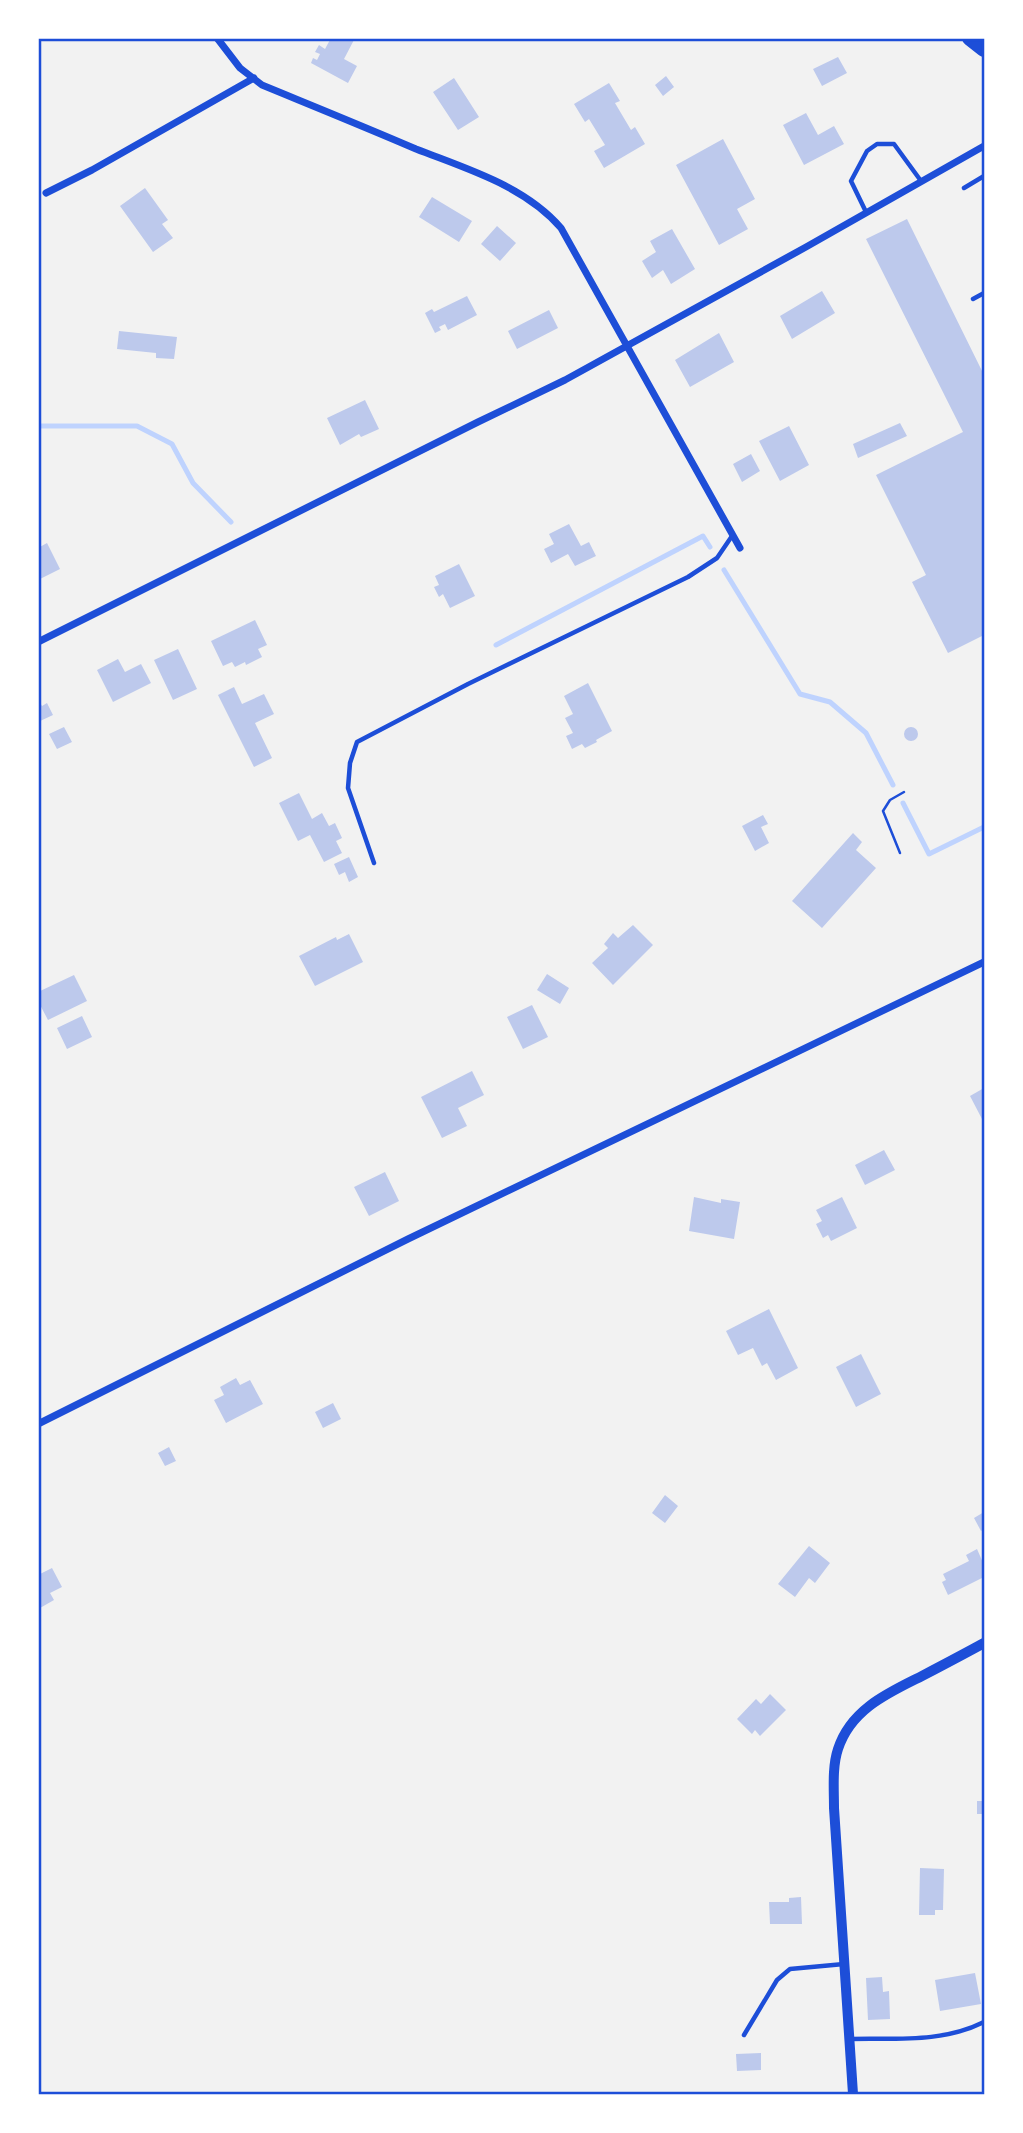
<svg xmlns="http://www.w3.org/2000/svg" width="1023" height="2133" font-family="'DejaVu Sans',sans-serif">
<rect width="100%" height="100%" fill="#f2f2f2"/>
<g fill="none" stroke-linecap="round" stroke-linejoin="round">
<!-- stream -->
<path stroke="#bfd3fe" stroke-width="5" d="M38,426H137L172,444L193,483L231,522
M724,570L800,694L830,702L866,733L893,785
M496,645L703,536L710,547
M903,803L929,854L984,827"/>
</g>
<!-- building -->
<path fill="#bdc9ec" d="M331,38H355L344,59L357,66L348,83L311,63L313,58L317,60L320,54L315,52L319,45L325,49Z
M838,57L847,73L822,86L813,69Z
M666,76L674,87L663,96L655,85Z
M454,78L479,117L458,130L433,92Z
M609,83L620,101L615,103L631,130L635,127L645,144L604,168L594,151L605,145L589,119L585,122L574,104Z
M806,113L818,135L834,126L844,144L804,165L783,125Z
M723,139L755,199L737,209L748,229L719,245L676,165Z
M145,188L168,220L162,224L173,238L153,252L120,206Z
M432,197L472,221L459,242L419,217Z
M907,219L984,375V635L948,653L912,582L926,575L876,475L963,432L866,239Z
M497,226L516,243L500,261L481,244Z
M672,229L695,269L671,284L663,270L652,278L642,261L656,252L650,241Z
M822,291L835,313L792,339L780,316Z
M467,296L477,315L448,330L445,324L439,327L441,330L435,333L425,313L432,309L434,312Z
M549,310L558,328L517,349L508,331Z
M119,331L177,337L174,359L156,358V353L117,349Z
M719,333L734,362L690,387L675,360Z
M365,400L379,429L361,437L359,434L340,445L327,418Z
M900,423L907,436L858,458L853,444Z
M789,426L809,465L780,481L759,441Z
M751,454L760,471L742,482L733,464Z
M569,524L581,546L589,542L596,556L575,566L568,554L551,563L544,549L554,544L549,534Z
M47,543L60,569L38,580V548Z
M459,564L475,596L450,608L443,594L439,597L434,587L439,585L435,576Z
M255,620L267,645L258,649L262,657L246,665L245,662L235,667L232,662L223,666L211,641Z
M178,649L197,689L173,700L154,660Z
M118,659L125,672L141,664L151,683L113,702L97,670Z
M588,683L612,731L596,740L597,742L585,748L582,744L572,749L566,736L573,733L565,718L573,714L564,696Z
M234,687L242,704L264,694L274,714L255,723L272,758L254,767L218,695Z
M38,700L42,706L47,703L53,715L38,722Z
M904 734a7 7 0 1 1 14 0a7 7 0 1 1-14 0Z
M64,727L72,742L57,749L49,734Z
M299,793L312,819L322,813L329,826L335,823L342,838L336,841L342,853L324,862L310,835L298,841L279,803Z
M763,815L768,824L761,827L769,843L755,851L742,826Z
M853,833L862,842L856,850L876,868L822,928L792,901Z
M349,857L358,877L349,882L345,872L339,875L334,864Z
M633,925L653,945L613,985L592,963L608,948L604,944L613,933L618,938Z
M349,934L363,962L315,986L299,956L336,937L337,940Z
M547,974L569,988L560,1004L537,990Z
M74,975L87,1001L48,1020L38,1001V992Z
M532,1005L548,1037L523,1049L507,1017Z
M82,1016L92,1037L67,1049L57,1028Z
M472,1071L484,1095L458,1108L467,1126L442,1138L421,1097Z
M984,1088V1117L982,1119L970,1096Z
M884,1150L895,1170L865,1185L855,1165Z
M385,1172L399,1201L369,1216L354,1187Z
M694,1197L721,1203V1199L740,1202L734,1239L689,1231Z
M842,1197L857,1228L831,1241L828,1235L823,1238L816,1224L822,1221L816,1210Z
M769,1309L798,1368L776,1380L767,1363L762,1366L753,1348L738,1355L726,1331Z
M861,1354L881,1394L856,1407L836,1367Z
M236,1378L240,1385L250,1380L263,1404L226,1423L214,1400L224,1395L220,1387Z
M333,1403L341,1419L323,1428L315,1412Z
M169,1447L176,1461L165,1466L158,1453Z
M665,1495L678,1506L665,1523L652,1513Z
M984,1512V1529L981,1531L974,1518Z
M809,1546L830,1563L815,1583L809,1578L795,1597L778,1584Z
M977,1549L984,1565V1577L948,1595L942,1582L946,1580L943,1574L969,1561L966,1555Z
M52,1568L62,1587L50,1593L54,1600L40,1608L38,1575Z
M770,1694L786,1710L760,1736L755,1730L752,1734L737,1719L756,1699L761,1704Z
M977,1801H984V1814H977Z
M920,1868L944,1869L943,1910H935V1915H919Z
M801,1897L802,1924H770L769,1902H789V1898Z
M975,1973L981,2004L940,2011L935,1980Z
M882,1977L883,1992L889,1991L890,2019L868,2020L866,1978Z
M761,2053V2070L737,2071L736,2054Z"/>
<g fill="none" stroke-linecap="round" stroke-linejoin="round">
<!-- path -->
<path stroke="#1d4ed8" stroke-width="2.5" d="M900,853L883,811L890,800L904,792"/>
<!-- service -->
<path stroke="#1d4ed8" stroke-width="4.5" d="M964,188L984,176
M866,212L851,181L867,151L877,144H894L921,181
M973,299L984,293
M374,863L348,788L350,763L357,742L468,684L688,577L717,558L732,536
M744,2035L777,1980L790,1969L844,1964
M851,2039C896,2038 942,2043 984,2022"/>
<!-- minor -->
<path stroke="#1d4ed8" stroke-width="7" d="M217,38L240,68L262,85C313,106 365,127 416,149C467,169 525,186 561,228L740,548
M46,193L92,170L254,78
M38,642L478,422L565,380L806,247L984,146
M38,1424L408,1239L984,962"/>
<!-- tertiary -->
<path stroke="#1d4ed8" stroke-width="10" d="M853,2094L834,1808C834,1789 832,1767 838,1749C851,1709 888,1693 922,1676C943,1665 964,1654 984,1643"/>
<!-- trunk -->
<path stroke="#1d4ed8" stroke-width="16" d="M970,38L984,49"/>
</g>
<!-- border -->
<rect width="1023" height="2133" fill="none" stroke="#ffffff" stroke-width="80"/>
<rect x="40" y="40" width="943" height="2053" fill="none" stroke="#1d4ed8" stroke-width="2.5"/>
</svg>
